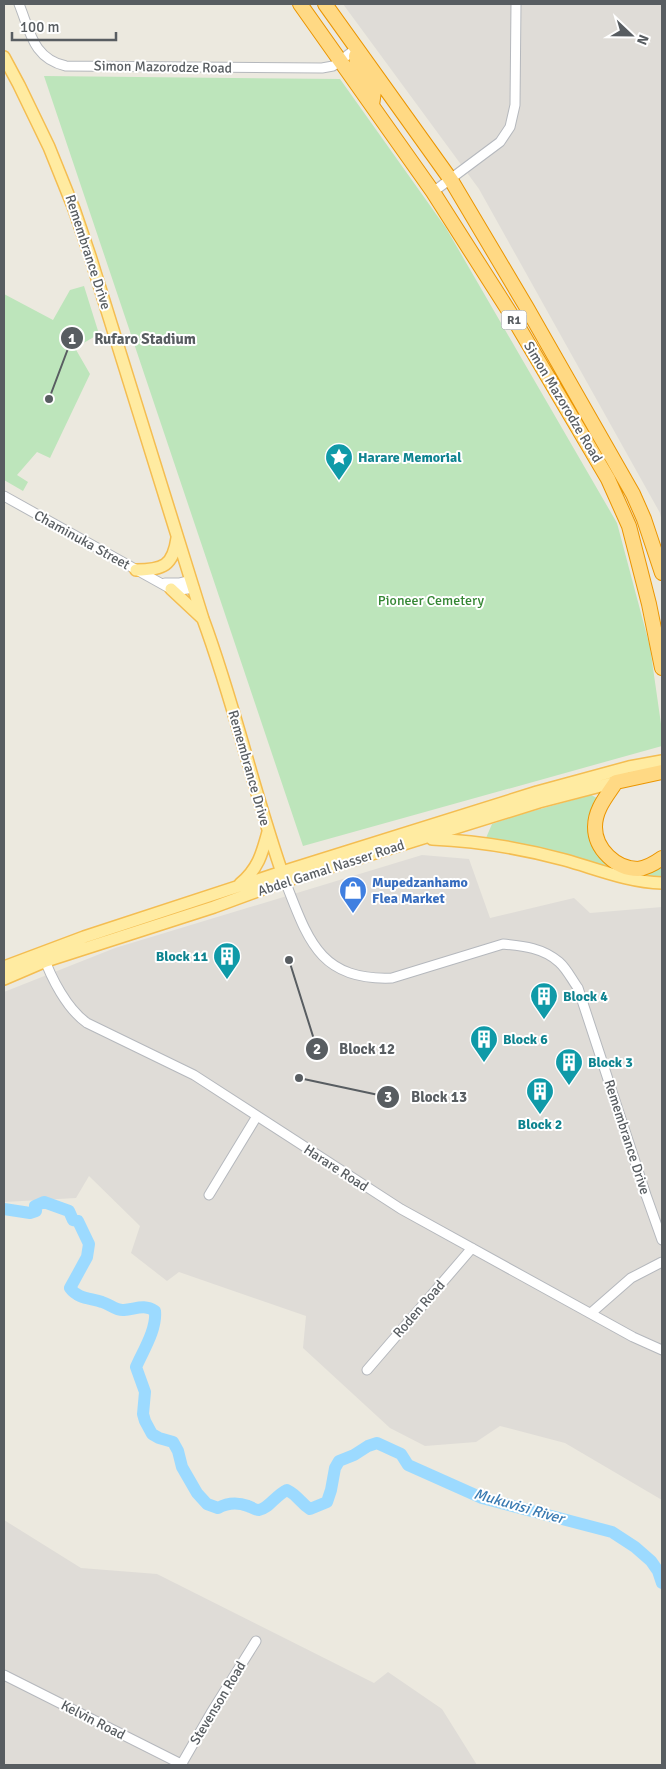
<svg xmlns="http://www.w3.org/2000/svg" width="666" height="1769" font-family="Signika,sans-serif">
<rect width="100%" height="100%" fill="#ece9df"/>
<!-- industrial -->
<path fill="#dfdcd7" d="M343,4H662V522L660,513L479,189Z
M422,855L469,859L490,918L574,898L590,913L662,907V1500L565,1443L500,1426L476,1442L425,1446L390,1428L303,1348L306,1316L179,1272L167,1281L131,1253L140,1226L89,1176L76,1198L4,1202V992L115,948Z
M4,1520L81,1568L157,1574L374,1683L388,1672L442,1709L477,1765H4Z"/>
<!-- green -->
<path fill="#bde5bb" d="M44,76L340,79L446,228L617,523L650,647L662,731V746L303,846Z
M84,286L99,334L75,348L90,374L50,458L37,452L17,475L28,482L23,491L4,480V294L53,320L70,290Z
M591,795L599,799L587,822L590,838L614,868L662,862V878L650,879L547,851L486,838L492,824L515,816Z"/>
<g fill="none" stroke-linecap="round" stroke-linejoin="round">
<!-- river -->
<path stroke="#9cdaff" stroke-width="12" d="M4,1209L30,1213L36,1211L35,1206L44,1202L69,1211L73,1220L78,1221L89,1244L87,1257L70,1288C78,1299 91,1298 102,1302C110,1304 116,1311 124,1310C136,1309 144,1304 155,1311C157,1329 143,1351 136,1367L145,1392L143,1414L145,1421L152,1434L159,1438L173,1442L178,1451L182,1467L197,1493L207,1504L218,1508C227,1503 237,1502 248,1506C251,1507 255,1510 259,1510C268,1509 276,1495 287,1490C299,1496 300,1503 310,1509L327,1502L331,1490L335,1468L339,1461L354,1455L368,1446L377,1443L401,1454L408,1465L482,1498L612,1532L635,1547L651,1561L658,1571L662,1583"/>
<!-- minor casing -->
<g stroke="#b5b8bd" stroke-width="11">
<path id="minor" d="M19,4C30,31 33,59 66,66L322,68L333,66L357,48
M433,192L500,142L510,127L515,105L516,4
M4,496L171,589L180,590L194,588
M165,583H179L191,580
M285,881C308,939 319,981 392,978L503,944C524,946 543,948 559,962C567,969 572,980 578,988L646,1195L662,1240
M43,955C51,978 67,1009 87,1023L194,1075L401,1209L633,1337L662,1350
M209,1195L257,1116
M591,1313L631,1278L662,1262
M367,1370L472,1248
M4,1675L183,1765
M181,1765L211,1713L256,1641"/>
</g>
<!-- major casing -->
<g stroke="#f4bd51" stroke-width="14">
<path id="major" d="M4,57L19,85L49,147L74,209L90,256L203,619C235,705 254,794 285,881
M136,570C163,570 173,566 177,538
M171,589L202,618
M432,839C477,841 521,848 565,860C597,869 628,882 662,883
M240,884C258,869 262,854 268,832
M4,967L84,937L282,872L537,792L629,767L662,761
M4,979L46,961L214,907L285,881L539,802L616,782"/>
</g>
<!-- highway casing -->
<g stroke="#eb9500" stroke-width="16">
<path id="highway" d="M300,4L433,192L512,316L608,479L629,526L649,604L662,668
M325,4L451,180L527,308L633,494L644,519L662,573
M356,56L357,63L374,91L372,105
M662,772L616,782C607,796 595,809 595,827C595,849 616,869 638,869C647,868 655,863 662,858"/>
</g>
<!-- minor -->
<use href="#minor" stroke="#fff" stroke-width="9"/>
<!-- major -->
<use href="#major" stroke="#ffeba1" stroke-width="11"/>
<!-- highway -->
<use href="#highway" stroke="#ffd984" stroke-width="14"/>
</g>
<!-- icons -->
<defs>
<g id="sight-pin" transform="scale(1.4375)"><path d="M0 17L-7.5 6A9.5 9.5 0 1 1 7.5 6Z" fill="#0f9aa8" stroke="#fff"/><path d="M0-6L1.8-2.2L6-1.7L2.9 1.2L3.7 5.4L0 3.3L-3.7 5.4L-2.9 1.2L-6-1.7L-1.8-2.2Z" fill="#fff"/></g>
<g id="shop-pin" transform="scale(1.4375)"><path d="M0 17L-7.5 6A9.5 9.5 0 1 1 7.5 6Z" fill="#3f7fe0" stroke="#fff"/><path d="M-5-2.5h2.3a2.7 3.5 0 0 1 5.4 0H5L5.5 6h-11ZM-1.5-2.5h3a1.5 2.3 0 0 0-3 0Z" fill="#fff"/></g>
<g id="building-pin" transform="scale(1.4375)"><path d="M0 17L-7.5 6A9.5 9.5 0 1 1 7.5 6Z" fill="#0f9aa8" stroke="#fff"/><path d="M-4-6H4V6H1V3H-1V6H-4ZM-2.5-4.3h1.7v1.8h-1.7ZM.8-4.3h1.7v1.8H.8ZM-2.5-1h1.7V.8h-1.7ZM.8-1h1.7V.8H.8Z" fill="#fff"/></g>
</defs>
<g fill-rule="evenodd">
<use href="#sight-pin" x="339" y="457"/>
<use href="#shop-pin" x="353" y="890"/>
<use href="#building-pin" x="227" y="956"/>
<use href="#building-pin" x="544" y="996"/>
<use href="#building-pin" x="484" y="1039"/>
<use href="#building-pin" x="569" y="1062"/>
<use href="#building-pin" x="540" y="1091"/>
</g>
<g text-anchor="middle" dominant-baseline="central" stroke-width="4" stroke-linejoin="round" paint-order="stroke">
<!-- shield labels -->
<rect fill="#fff" stroke="#8a8e90" stroke-width="1" x="501.5" y="310.5" width="25" height="19" rx="4"/>
<g font-size="12" font-weight="bold" fill="#585d61">
<text x="514" y="320">R1</text>
</g>
<!-- street labels -->
<g font-size="14" fill="#585d61" stroke="#fff">
<text transform="translate(163 67) rotate(1)">Simon Mazorodze Road</text>
<text transform="translate(88 252) rotate(72)">Remembrance Drive</text>
<text transform="translate(563 402) rotate(59)">Simon Mazorodze Road</text>
<text transform="translate(82 540) rotate(29)">Chaminuka Street</text>
<text transform="translate(249 768) rotate(74)">Remembrance Drive</text>
<text transform="translate(331 868) rotate(-18)">Abdel Gamal Nasser Road</text>
<text transform="translate(627 1137) rotate(72)">Remembrance Drive</text>
<text transform="translate(336 1168) rotate(33)">Harare Road</text>
<text transform="translate(419 1309) rotate(-49)">Roden Road</text>
<text transform="translate(218 1703) rotate(-59)">Stevenson Road</text>
<text transform="translate(93 1720) rotate(27)">Kelvin Road</text>
</g>
<!-- culture labels -->
<g font-size="14" font-weight="bold" fill="#0d838f" stroke="#fff" text-anchor="start">
<text x="358" y="457">Harare Memorial</text>
<text x="208" y="956" text-anchor="end">Block 11</text>
<text x="563" y="996">Block 4</text>
<text x="503" y="1039">Block 6</text>
<text x="588" y="1062">Block 3</text>
<text x="540" y="1124" text-anchor="middle">Block 2</text>
</g>
<!-- park labels -->
<g font-size="14" fill="#348633" stroke="#fff">
<text x="431" y="600">Pioneer Cemetery</text>
</g>
<!-- shop labels -->
<g font-size="14" font-weight="bold" fill="#366cbe" stroke="#fff" text-anchor="start">
<text x="372" y="882">Mupedzanhamo<tspan x="372" dy="16">Flea Market</tspan></text>
</g>
<!-- water labels -->
<g font-size="15" font-style="italic" fill="#3a7bb2" stroke="#fff">
<text transform="translate(519 1506) rotate(16)">Mukuvisi River</text>
</g>
</g>
<!-- callouts -->
<path fill="none" stroke="#585d61" stroke-width="2" d="M49 399L72 338M289 960L317 1049M299 1078L388 1097"/>
<g fill="#585d61" stroke="#fff" stroke-width="2">
<circle cx="49" cy="399" r="5"/>
<circle cx="289" cy="960" r="5"/>
<circle cx="299" cy="1078" r="5"/>
<circle cx="72" cy="338" r="12"/>
<circle cx="317" cy="1049" r="12"/>
<circle cx="388" cy="1097" r="12"/>
</g>
<g font-size="15" text-anchor="middle" font-weight="bold" fill="#fff">
<text x="72" y="344">1</text>
<text x="317" y="1054">2</text>
<text x="388" y="1102">3</text>
</g>
<g font-size="15" text-anchor="middle" font-weight="bold" fill="#585d61" stroke="#fff" stroke-width="4" stroke-linejoin="round" paint-order="stroke">
<text x="145" y="344">Rufaro Stadium</text>
<text x="367" y="1054">Block 12</text>
<text x="439" y="1102">Block 13</text>
</g>
<!-- border -->
<rect width="666" height="1769" fill="none" stroke="#585d61" stroke-width="10"/>
<!-- north arrow -->
<g transform="translate(631 35) rotate(112)" stroke="#ffffff" stroke-width="4" paint-order="stroke">
<path d="M0-4L9 19L0 12L-9 19Z" fill="#585d61"/>
<text y="-8" font-size="14" font-weight="bold" text-anchor="middle" fill="#585d61">N</text>
</g>
<!-- scale -->
<path d="M12 32v8h104v-8" fill="none" stroke="#585d61" stroke-width="2.5"/>
<text x="20" y="32" font-size="15" fill="#585d61" stroke="#ffffff" stroke-width="4" paint-order="stroke">100 m</text>
</svg>
